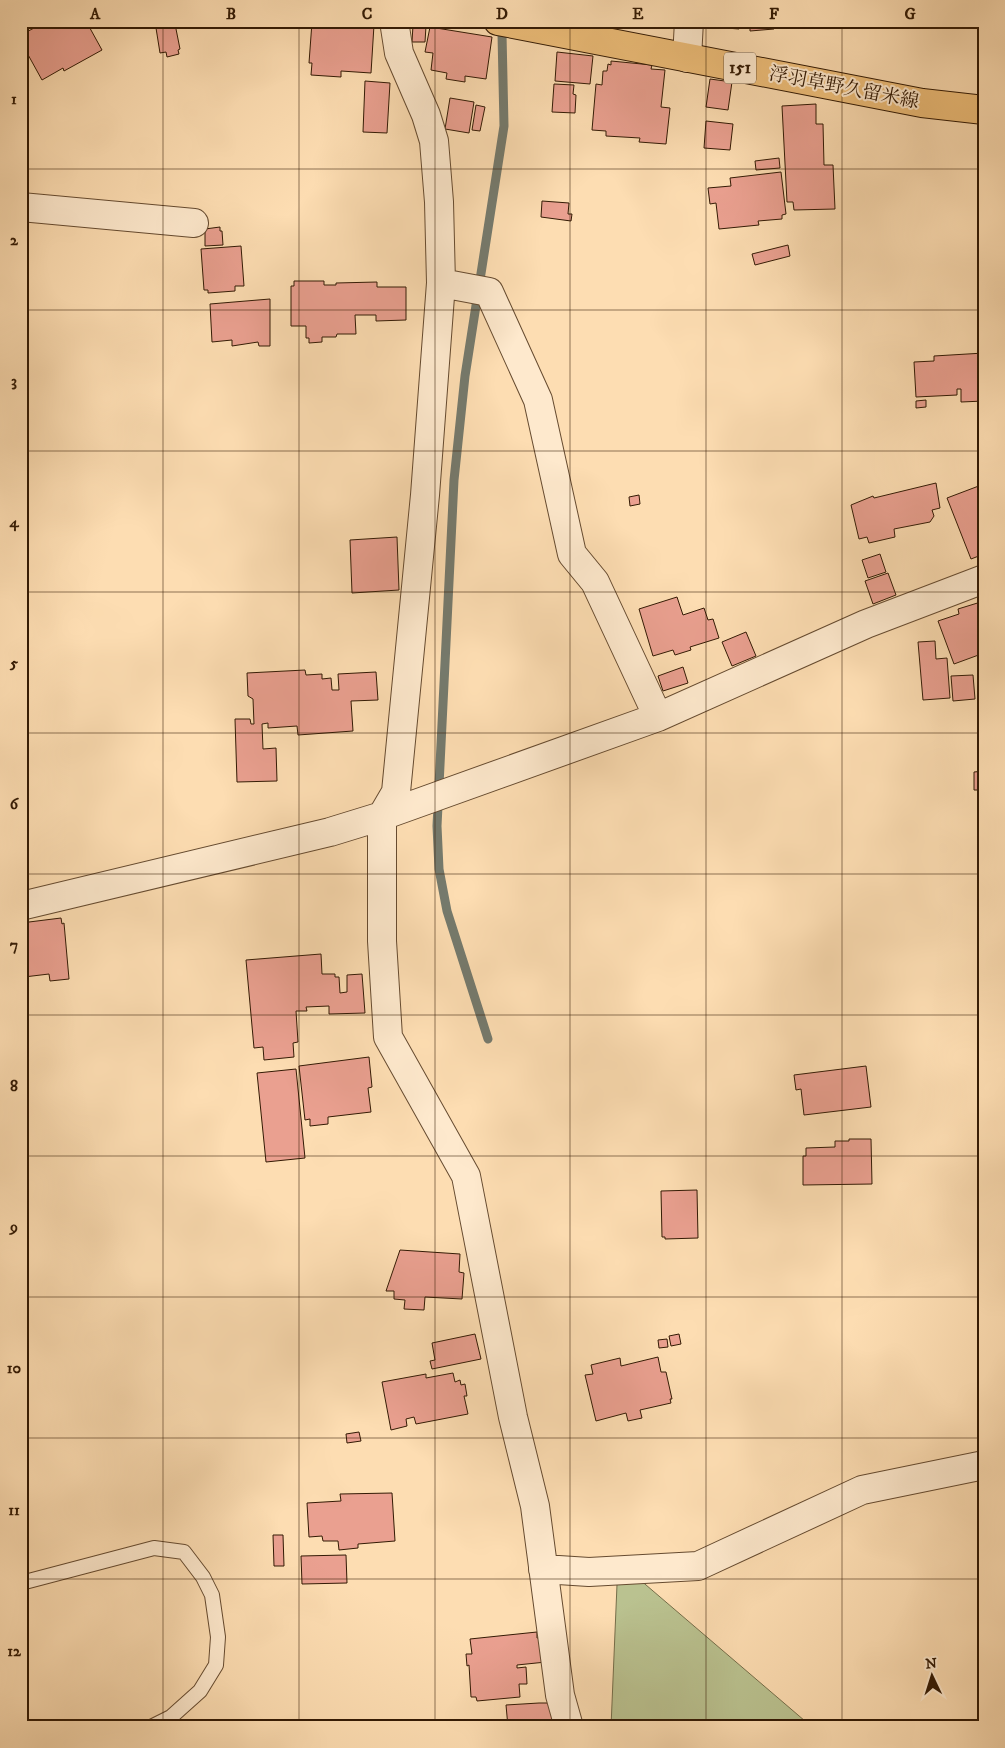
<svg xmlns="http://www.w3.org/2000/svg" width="1005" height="1748" font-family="'IM FELL DW Pica','Noto Serif JP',serif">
<rect width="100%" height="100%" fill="#fdddb2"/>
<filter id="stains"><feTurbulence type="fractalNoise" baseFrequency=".004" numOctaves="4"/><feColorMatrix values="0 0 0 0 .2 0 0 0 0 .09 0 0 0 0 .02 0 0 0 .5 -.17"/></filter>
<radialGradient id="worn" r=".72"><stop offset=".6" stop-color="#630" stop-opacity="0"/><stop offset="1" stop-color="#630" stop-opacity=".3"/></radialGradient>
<!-- green -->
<path fill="#bac290" stroke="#766e4a" d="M618,1561L812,1727H611Z"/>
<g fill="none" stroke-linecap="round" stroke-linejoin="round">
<!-- stream -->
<path stroke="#757a6d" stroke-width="9" d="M488,1039L447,911L439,869L437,826L454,480L465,376L504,126L502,34"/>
</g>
<!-- building -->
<path fill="#eaa090" stroke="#331a04" d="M47,21H86L102,50L64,71L63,68L42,80L21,42V35Z
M120,21H162L161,26L120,25Z
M700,21H739V29L700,26Z
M750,21H774V29L750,31Z
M312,22L374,25L371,73L341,71V77L311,75L312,63H309Z
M175,24L180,49L178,50L179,54L167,57L166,52L160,53L156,28Z
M413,25L426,26L425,42H412Z
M430,27L492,37L486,79L465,76V82L446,79L447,73L431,70L433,53L425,52Z
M557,52L593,56L590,84L555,81Z
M611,61L652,65L651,69L665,70L661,107L670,108L666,144L639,142L640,138L606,136V131L592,130L596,84L602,85L603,71H607L608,64L611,65Z
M710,79L732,82L728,110L706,107Z
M365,81L390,83L387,133L363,132Z
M554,84L574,85L573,94L576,95L575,113L552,112Z
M450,98L474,102L469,133L445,129Z
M816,104V124H823L824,165H833L835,209L794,210L793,202H787L782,106Z
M476,105L485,107L480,131L472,130Z
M706,121L733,124L730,150L704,148Z
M779,158L780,168L756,170L755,161Z
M781,172L786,214L782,215V219L758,221L759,225L719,229L716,203L710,204L708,188L731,186L730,178Z
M542,201L569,203L568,214H572L571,221L541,217Z
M220,227V231H222L223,245L205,246V229Z
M788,245L790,256L755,265L752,254Z
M241,246L244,286H235V291L208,293V290H204L201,249Z
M294,281H324V285H336V283L377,282V287H406V320L376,321V315H355L356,334H337L336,337H322V342L309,343V338H306V326H291V286H294Z
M270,299V346H259L258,342L232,346V340L212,342L210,304Z
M984,353V401L961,402V389H957V395L916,397L914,362L934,361V356Z
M926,400V407L916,408V401Z
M936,483L940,508L932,510L934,516L930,522L894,529L895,537L869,543L867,537L859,539L851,505L873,496L874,498Z
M984,484V554L971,559L947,498Z
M639,495L640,504L630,506L629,497Z
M397,537L399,590L352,593L350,540Z
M880,554L886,572L868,578L862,560Z
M888,573L896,595L873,604L865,581Z
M677,597L683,615L704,608L708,620L713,619L719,638L690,647L691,650L675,655L673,650L653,656L639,609Z
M984,601V653L954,664L938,621L959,614L958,609Z
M746,632L756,656L732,666L722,642Z
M935,641L936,659L947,658L950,698L923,700L918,642Z
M683,667L688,683L663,691L658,676Z
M305,670L306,675L322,674V679L331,678L332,690H339L338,674L376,672L378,700L351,701L353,731L298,735L297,726L268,728V723L262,724L263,749L276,748L277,781L237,782L235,719H250L251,724H254L253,699L248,696L247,673Z
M973,675L975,699L953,701L951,676Z
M984,771V790H974V772Z
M61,918L62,924L64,923L69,979L50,981L49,974L24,977L21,923Z
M321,954L322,974H335V977H339L340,993L347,992V975L362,974L365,1013L329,1014V1006L306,1007L307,1011H296L298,1042L293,1043L294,1057L264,1060L263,1047L254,1048L246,960Z
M369,1057L372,1087L368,1088L371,1112L328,1117V1124L310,1126V1119L305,1120L299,1066Z
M866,1066L871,1107L804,1115L801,1089L796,1090L794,1075Z
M296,1069L305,1158L266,1162L257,1073Z
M849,1139H871L872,1184L803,1185V1156H806V1148L835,1147V1141H849Z
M697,1190L698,1238L665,1239V1237H662L661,1191Z
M400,1250L460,1254L459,1272L464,1273L462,1299L425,1297L424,1310L404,1309L405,1300L394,1299V1291H386Z
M475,1334L481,1359L432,1369L430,1361L435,1360L432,1343Z
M679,1334L681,1344L671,1346L669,1336Z
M667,1339L668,1347L659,1348L658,1340Z
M658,1357L661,1372H666L672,1399H670L671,1403L640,1410L642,1418L628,1421L626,1413L596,1421L585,1375L593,1374L591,1365L620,1358L621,1366Z
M453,1373L455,1382L460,1380L461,1385L465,1384L467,1396H464L468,1414L416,1424L414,1417L406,1419L407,1426L391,1430L382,1382L426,1374V1378Z
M359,1432L361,1441L347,1443L346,1434Z
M392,1493L395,1541L358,1544V1548L339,1550L338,1541H323L322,1536L309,1537L307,1503L341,1501L340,1494Z
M273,1535H283L284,1566H274Z
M346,1555L347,1583L302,1584L301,1556Z
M537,1632V1638L544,1637L546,1662L517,1665V1668L526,1667L527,1684H519L520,1697L477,1701L476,1697H471L469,1665L467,1666L466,1654H472L470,1639Z
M539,1703H556L558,1727H508L506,1705Z"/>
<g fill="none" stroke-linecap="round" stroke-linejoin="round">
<!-- service casing -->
<g stroke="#664b30" stroke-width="16">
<path id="service" d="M21,1583L154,1548L184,1552L203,1577L212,1595L218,1637L216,1665L200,1691L171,1717L151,1727"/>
</g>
<!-- minor casing -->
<g stroke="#664b30" stroke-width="30">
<path id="minor" d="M394,21L399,53L426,115L434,141L439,202L441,283L425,495L396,792L382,816V941L388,1037L466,1176L513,1417L535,1506L560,1695L569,1727
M687,58L689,21
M21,207L194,223
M441,283L489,292L538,400L572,554L595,582L658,717
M21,906L330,832L382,816L658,717L866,624L984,579
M543,1569L589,1572L698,1566L862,1490L984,1465"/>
</g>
<!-- primary casing -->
<g stroke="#331a04" stroke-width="30">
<path id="primary" d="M498,21L922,103L984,110"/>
</g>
<!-- service -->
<use href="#service" stroke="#fee9cd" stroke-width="14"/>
<!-- minor -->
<use href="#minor" stroke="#fee9cd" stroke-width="28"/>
<!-- primary -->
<use href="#primary" stroke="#eebe79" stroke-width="28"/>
</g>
<!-- grid -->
<path fill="none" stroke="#331a04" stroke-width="1" stroke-opacity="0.55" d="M163,21V1727M299,21V1727M435,21V1727M570,21V1727M706,21V1727M842,21V1727M21,169H984M21,310H984M21,451H984M21,592H984M21,733H984M21,874H984M21,1015H984M21,1156H984M21,1297H984M21,1438H984M21,1579H984"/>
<g text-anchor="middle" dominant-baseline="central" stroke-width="4" stroke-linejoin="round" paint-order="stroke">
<!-- shield labels -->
<rect fill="#fee9cd" stroke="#705840" stroke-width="1" x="724" y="52.5" width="32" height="31" rx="4"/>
<g font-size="18" font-weight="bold" fill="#331a04">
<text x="740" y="68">151</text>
</g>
<!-- street labels -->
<g font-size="19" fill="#331a04" stroke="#fee9cd">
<text transform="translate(844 88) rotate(11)">浮羽草野久留米線</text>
</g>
</g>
<!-- margin -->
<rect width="1005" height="1748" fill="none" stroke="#fdddb2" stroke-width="55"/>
<!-- north arrow -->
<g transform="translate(932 1676) rotate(356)" stroke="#fee9cd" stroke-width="4" paint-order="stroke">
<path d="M0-4L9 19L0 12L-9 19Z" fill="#331a04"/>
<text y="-8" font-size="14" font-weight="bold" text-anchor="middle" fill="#331a04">N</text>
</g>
<rect x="28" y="28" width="950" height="1692" fill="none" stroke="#331a04" stroke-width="2"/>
<g font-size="16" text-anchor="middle" font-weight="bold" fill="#331a04">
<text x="95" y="19">A</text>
<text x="231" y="19">B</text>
<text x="367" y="19">C</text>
<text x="502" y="19">D</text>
<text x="638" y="19">E</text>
<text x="774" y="19">F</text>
<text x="910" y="19">G</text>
<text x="14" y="104">1</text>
<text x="14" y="245">2</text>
<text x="14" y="386">3</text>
<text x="14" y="527">4</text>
<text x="14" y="668">5</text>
<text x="14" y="809">6</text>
<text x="14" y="950">7</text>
<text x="14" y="1091">8</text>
<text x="14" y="1232">9</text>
<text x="14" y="1373">10</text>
<text x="14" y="1515">11</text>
<text x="14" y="1656">12</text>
</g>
<rect width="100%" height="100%" filter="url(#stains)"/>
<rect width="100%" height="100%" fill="url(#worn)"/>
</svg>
